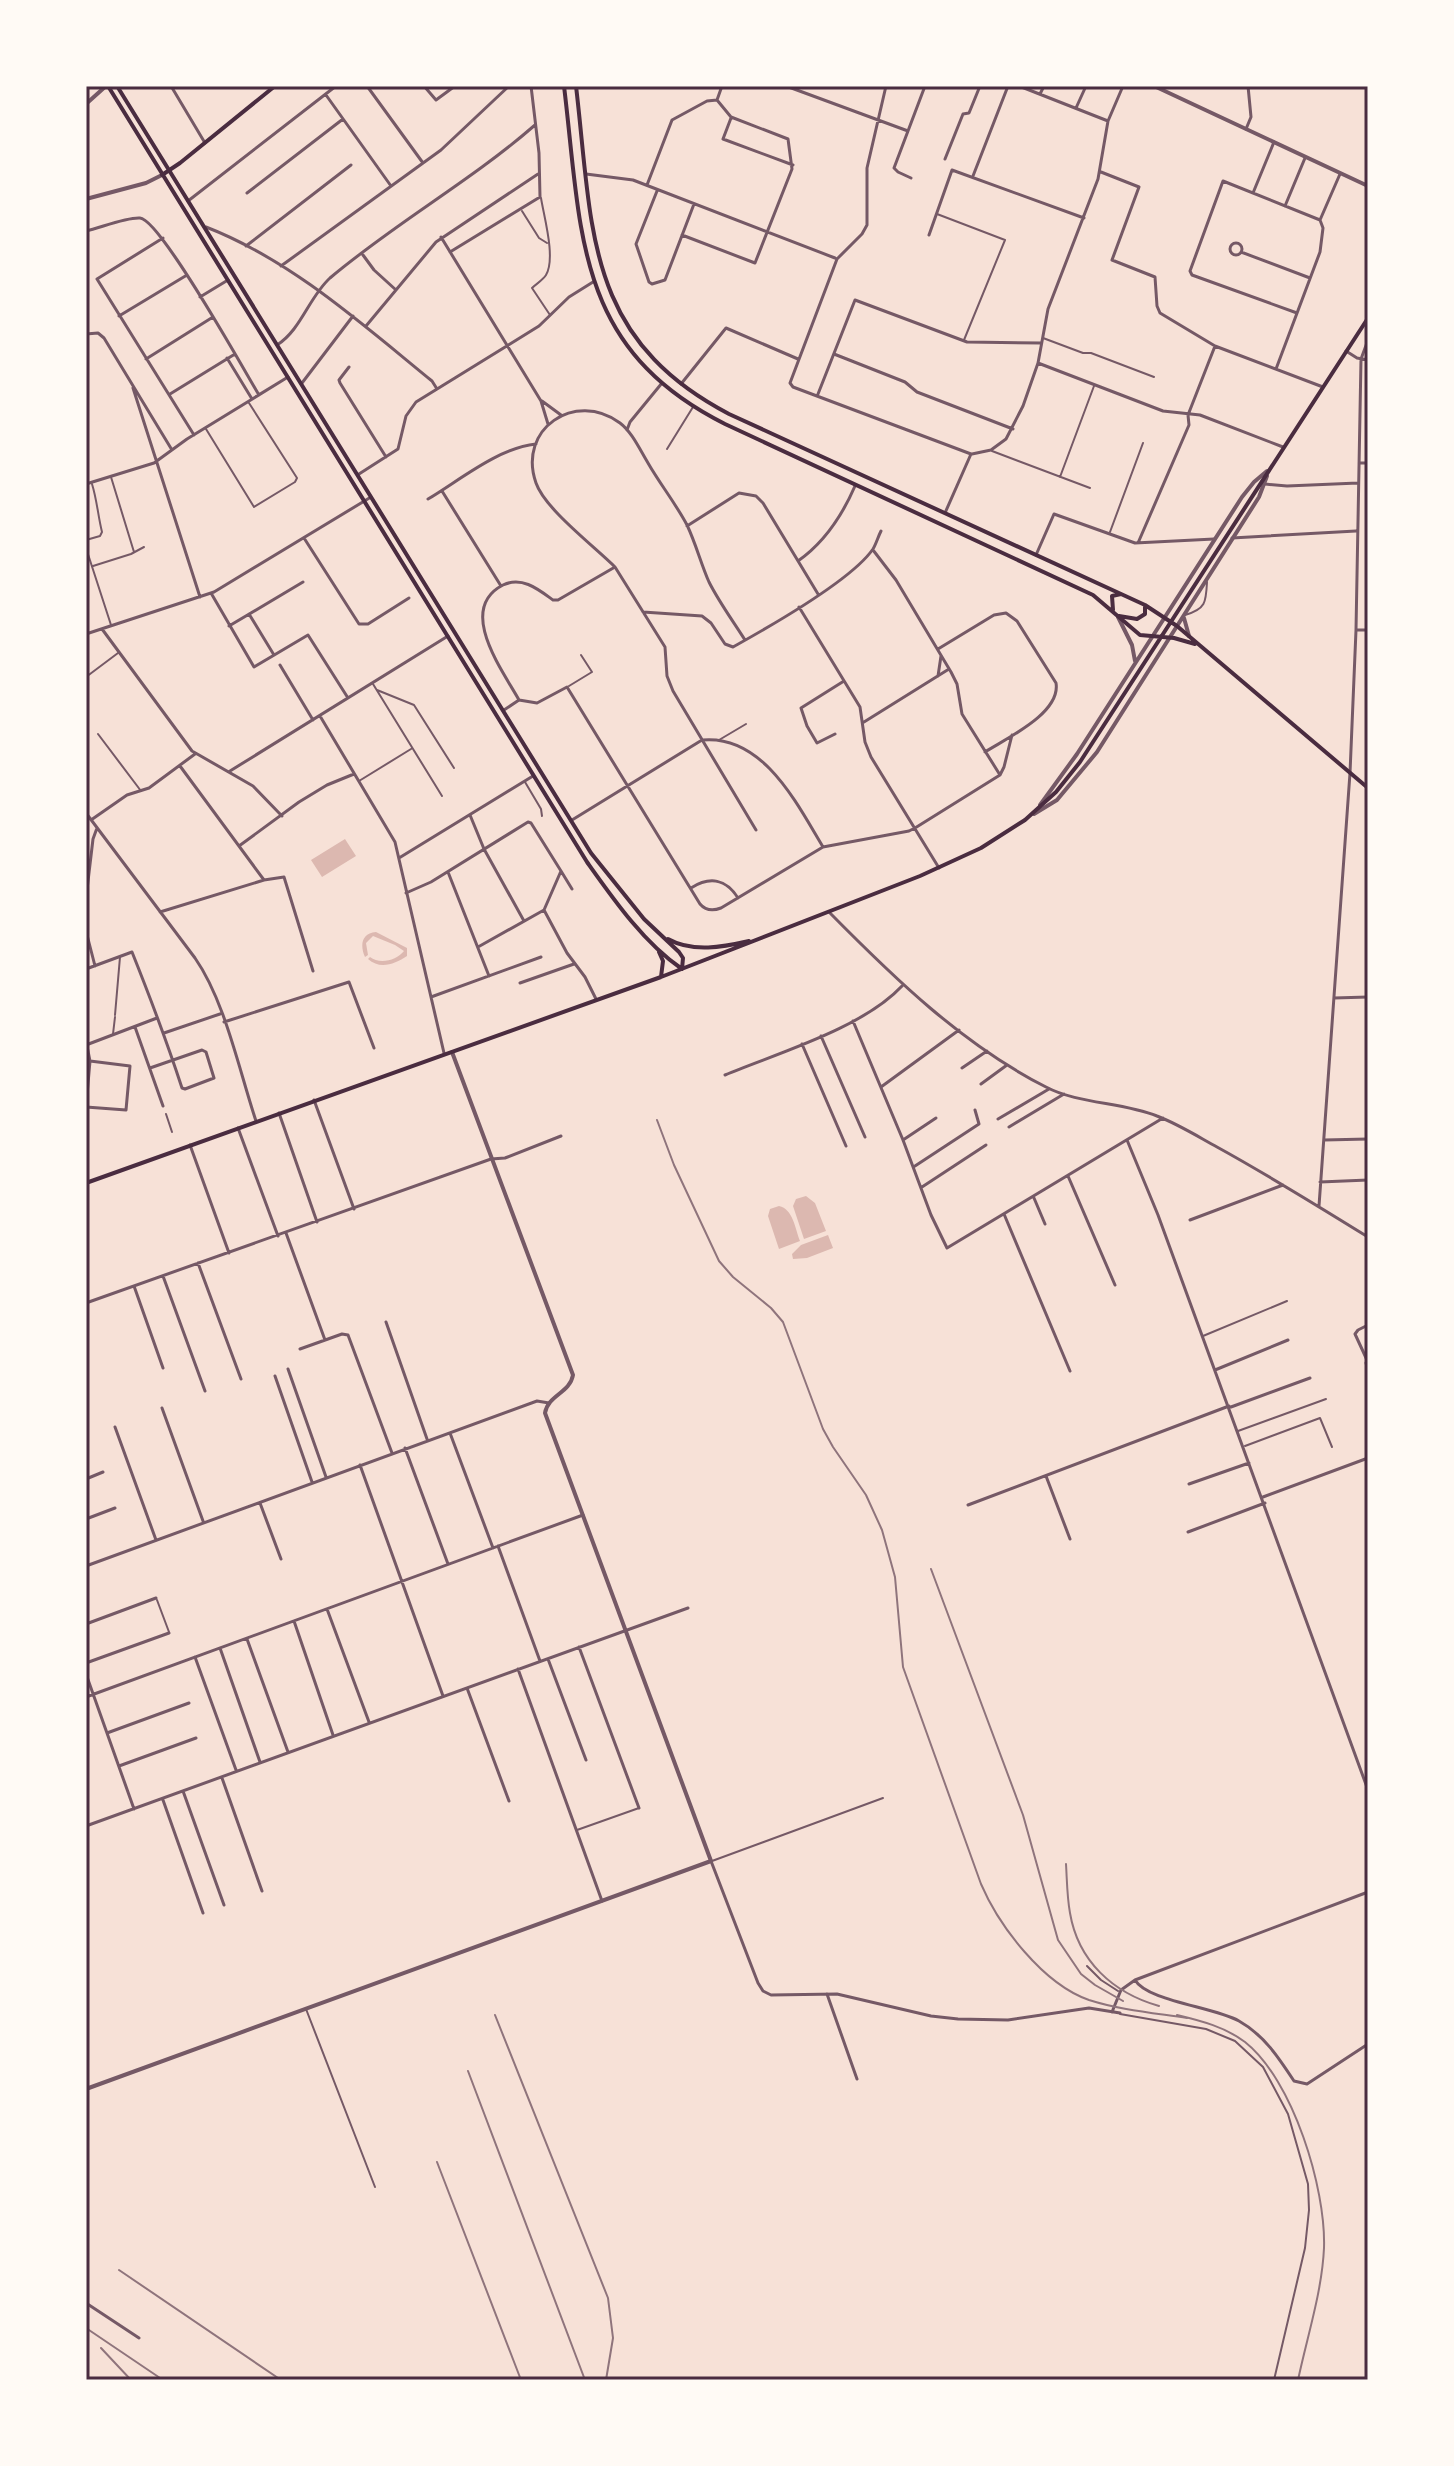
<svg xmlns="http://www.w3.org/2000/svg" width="1454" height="2466" font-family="Lato,sans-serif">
<rect width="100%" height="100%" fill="#f7e1d7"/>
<!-- water -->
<path fill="#dcb8b0" d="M345,839L356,856L322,877L311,860Z
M376,932L407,948V956C395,964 380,970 368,959L370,957C380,965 397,960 404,951L395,945L373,936L366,943L368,955L365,957C360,946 361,933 376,932Z
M806,1196L815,1203L826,1231L804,1239L793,1206L796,1199Z
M779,1206C793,1209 795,1228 800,1241L779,1249L768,1216L770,1209Z
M828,1235L833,1248L807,1258L793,1259L792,1254L801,1245Z"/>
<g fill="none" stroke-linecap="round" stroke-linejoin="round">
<!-- service -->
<path stroke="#755966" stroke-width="2" d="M541,198C544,217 556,258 546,275C543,280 536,284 532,288L550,315
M522,211L539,238L547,243
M937,214L1005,240L964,340
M1043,338L1083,353H1091L1154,377
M206,429L254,507L295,482L297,478L249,403
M992,451L1090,488
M111,477L134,552
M1060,477L1094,386
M1110,532L1143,443
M86,540L100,536L102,532C98,516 97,500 92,484
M86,548L111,625
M93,566L131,554L144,547
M1185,615C1206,609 1206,602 1207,582
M86,677L118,653
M373,684L442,796
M569,686L592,672L581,655
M377,690L414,705L454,768
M98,734L141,791
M719,740L746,724
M359,781L411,749
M525,782L541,809L542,816
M113,1034L115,1017
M166,1114L172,1132
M1203,1336L1287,1301
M1238,1431L1326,1399
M1245,1446L1320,1418L1332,1447
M577,1830L639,1808
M712,1861L883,1798
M1087,1966L1101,1980L1118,1991
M306,2009L375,2187
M1120,2014L1206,2029L1235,2041L1263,2067L1288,2114L1308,2184L1309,2210L1305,2248L1274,2380"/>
<!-- pedestrian -->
<path stroke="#755966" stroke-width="2" d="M667,449L693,407
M115,1015L120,957
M157,1600L169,1632"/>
<!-- minor -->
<path stroke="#755966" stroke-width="3" d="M171,86L205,143
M367,86L423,163
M424,86L436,100L455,86
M786,86L908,131
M886,86L867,168V225L862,234L837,259L790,383L793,387L971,454
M1019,86L1108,121
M1040,94L1044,86
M326,95L391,186
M717,100L722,86
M1368,105V108
M1076,108L1086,86
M731,118L723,139L793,165
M1246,129L1251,117L1248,86
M945,159L963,114L969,113L980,86
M1101,172L1139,187L1112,260L1155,277L1157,306L1160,313L1215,346L1323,387
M586,174L633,180L835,258
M973,176L1008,86
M911,178L898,172L894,168L925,86
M647,185L672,120L707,101L717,100
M657,191L636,244L649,282L652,284L665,280L694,204
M247,193L343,119
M1253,193L1274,142
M188,201L336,86
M1285,206L1305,158
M206,227C291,260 362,324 432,381L437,389
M86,231C100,228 126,217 140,218C160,219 244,370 259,395
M682,235L755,263L792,169L788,139L731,117L717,100
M929,235L952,170L1084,218
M441,237L541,401L548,424
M163,238L97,279L194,435
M1230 249a6 6 0 1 1 12 0a6 6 0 1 1-12 0Z
M246,246L351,165
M450,252L540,197L539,153L531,86
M1241,252L1310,278
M363,255L374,270L396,290
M281,266L441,150L509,86
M200,297L228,280
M1297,313L1192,275L1190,271L1223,181L1320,220
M119,316L187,275
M366,326L436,242L538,174
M86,334L98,333L104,338L172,450
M277,345C301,330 309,297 330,278C395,223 471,181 535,125
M1346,351L1357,358L1368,360
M834,354L905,382L917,392L1013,429
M227,358L252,399
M146,359L213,317
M1038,363L1163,411L1200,415L1283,447
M349,367L339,380L340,383L386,457
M1276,369L1320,252L1323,228L1320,220L1340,174
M302,383L353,316
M681,384L726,328L798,359
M133,388L200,597
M170,394L235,354
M818,394L855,300L967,342L1041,343
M542,401L561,415
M627,430L630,422L662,383
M972,454L991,450L1006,439L1023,406L1038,363L1048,309L1098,179L1108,121L1123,86
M1359,463H1368
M359,474L398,449L406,416L416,402L539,326L569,297L593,282
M86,484L154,463L187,439L288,377
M1265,484L1287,486L1358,483
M442,491L501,586
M428,499C460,480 498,448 536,444
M945,513L971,454
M687,526L739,493L756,496L763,503L818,594
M304,538L359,624H368L409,598
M1232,538L1356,531
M1138,543L1189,425L1188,415L1215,346
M873,550L896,580L951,672L957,684L962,714L1000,775
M1036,555L1054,514L1135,543L1214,539
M798,561C825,542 842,516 855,486
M211,593L254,667L308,635L348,698
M799,607L860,707L865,742L871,757L939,868
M643,612L702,616L711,623L725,644L733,647C769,627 851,581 873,549C876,544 878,537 881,531
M249,614L274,655
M229,626L303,582
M102,629L192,751L253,786L282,816
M1356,630H1368
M86,634L214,592L371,497
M745,640C733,621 719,602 709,582C701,564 696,544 687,525C676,504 660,484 648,463C640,450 632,432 620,423C575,390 517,429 536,483C545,509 594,546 615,567L665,647L667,676L673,691L756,830
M938,649L994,615L1006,613L1017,621L1056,683C1061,713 1007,738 985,752
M280,665L313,720
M938,676L941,656
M519,700C503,671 456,609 503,585C522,576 538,589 553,600H558L615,567
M504,710L519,700L537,703L567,687L700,904C706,911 713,911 721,908L823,847L909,831L915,828L1000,775L1004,767L1012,735
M320,716L395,842L444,1053
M864,722L949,669
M835,734L817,743L807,726L801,708L844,681
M180,766L264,880
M230,771L448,636
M86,813L195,958C225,1001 239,1070 256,1121
M470,815L484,849L524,921
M91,820L127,795L149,788L195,754
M572,820L702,740C763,734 797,804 823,847
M239,846L299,802L327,785L354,774
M399,858L533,776
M561,871L572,889
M448,872L489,976
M691,888C710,876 726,879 738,898
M406,893L431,882L528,822L531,823L561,871L544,910L478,947
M86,898L93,839L97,828
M544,910L567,953L585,977L596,999
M160,912L264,880L284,877L313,971
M829,912C894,978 963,1045 1046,1087C1078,1104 1123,1102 1157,1116C1178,1124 1197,1136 1217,1147C1268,1175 1318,1206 1368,1237
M86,931L95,966
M86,969L132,952C150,997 167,1042 182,1088L185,1089L214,1078L206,1052L202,1050L150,1068
M520,983L574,964
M431,997L541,957
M1334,998L1368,997
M853,1021L903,1140L931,1215L947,1248L1163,1118
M224,1022L349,982L374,1048
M135,1027L163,1106
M164,1033L220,1014
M821,1036L865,1137
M802,1044L846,1146
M86,1045L157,1018
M962,1068L987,1051
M725,1075C778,1053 863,1028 902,986
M981,1084L1007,1065
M881,1087L959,1030
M314,1100L354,1209
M86,1106L90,1061L87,1046
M86,1107L126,1110L130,1066L90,1061
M279,1113L317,1222
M998,1119L1049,1089
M1009,1127L1064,1094
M238,1128L278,1236
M903,1140L936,1118
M1127,1140L1158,1215L1368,1790
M1324,1140L1368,1139
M190,1145L229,1253
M915,1166L979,1124L975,1110
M1068,1176L1115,1285
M1320,1182L1368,1180
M922,1187L986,1145
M1034,1198L1045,1224
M1319,1206L1350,773L1356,630L1361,359L1368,340
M1004,1214L1070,1371
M1190,1220L1283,1185
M286,1233L325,1340
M198,1263L241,1379
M163,1276L205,1391
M134,1286L163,1368
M86,1303L491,1159L505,1158L561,1136
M386,1322L427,1439
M300,1349L342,1334L348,1335L392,1453
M1368,1359L1366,1363L1368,1371
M1367,1360L1355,1334L1358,1330L1368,1325
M288,1369L326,1477
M1215,1370L1288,1340
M275,1376L312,1482
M1231,1407L1310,1378
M162,1408L203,1521
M115,1427L156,1540
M450,1433L493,1548
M405,1448L448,1564
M360,1465L443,1696
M1046,1476L1070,1539
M86,1479L103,1472
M1189,1484L1249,1463
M1263,1497L1368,1458
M260,1503L281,1559
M968,1505L1229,1406
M86,1519L115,1508
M1188,1532L1265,1503
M498,1546L540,1661
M86,1566L537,1401L549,1403
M327,1609L369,1722
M294,1621L333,1735
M86,1624L156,1598
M247,1639L288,1752
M579,1647L639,1808
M220,1648L260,1762
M195,1657L236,1770
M548,1659L586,1760
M86,1663L169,1633
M518,1669L602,1901
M86,1674L134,1809
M467,1688L509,1801
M86,1697L583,1515
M107,1733L189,1703
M119,1766L196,1738
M222,1778L262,1891
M183,1791L224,1905
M163,1800L203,1913
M86,1826L688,1608
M711,1861L758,1983L763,1991L771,1995L837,1994L931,2016L958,2019L1008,2020L1089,2008L1120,2013
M1135,1980C1147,2001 1214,2007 1239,2021C1264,2035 1279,2058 1294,2081L1307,2084L1368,2044
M827,1994L857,2079
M1112,2012L1121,1990L1135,1980L1368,1892
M86,2303L139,2338"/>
<!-- tertiary -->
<path stroke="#755966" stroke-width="4" d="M1154,86L1368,186
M86,104L106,86
M86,199L146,183L162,175
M1118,617L1132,645L1135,661
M1184,618L1189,636
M1040,805L1077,754L1242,497L1254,482L1267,471
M1034,814L1057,800L1097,752L1259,497L1267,476
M86,2089L711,1861L545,1413C548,1395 570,1393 573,1375L452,1052"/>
<!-- secondary -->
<path stroke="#4a2c40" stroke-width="4" d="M108,86L587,862C614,900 644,943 682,969
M117,86L591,853L644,919L679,952L683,958L682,969
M564,86C582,233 574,348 725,424L1093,595L1140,635L1174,638L1195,644
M576,86C593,229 584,338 729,414L1145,605L1177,626L1368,788
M162,175L180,163L275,86
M1113,610L1112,596L1121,594
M1119,616L1137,619L1145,614V607
M668,939C693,953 723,947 749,941
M659,952L663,961L661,977
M86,1183L661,977L920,876L981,848L1025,820L1056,792L1080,762L1368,318"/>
<!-- rail -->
<path stroke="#8f747c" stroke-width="2" d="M657,1120L674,1165L719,1261L733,1277L771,1308L783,1322L823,1429L833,1447L866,1495L882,1530L895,1577L903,1667L981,1884C999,1926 1043,1984 1089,2000C1120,2010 1154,2013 1187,2018
M931,1569L1023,1815L1058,1940L1081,1974L1095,1985L1123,2001
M1066,1864C1067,1880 1067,1897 1070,1913C1078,1961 1113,1993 1159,2006
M495,2015L608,2298L613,2338L606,2380
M1177,2015C1202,2021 1225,2027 1245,2042C1293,2080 1326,2188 1324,2248C1322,2292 1307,2337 1298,2380
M468,2071L585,2380
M437,2162L521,2380
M119,2270L281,2380
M86,2328L163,2380
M101,2348L131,2380"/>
</g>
<!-- border -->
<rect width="1454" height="2466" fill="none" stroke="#fffaf5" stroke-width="176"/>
<rect x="88" y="88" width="1278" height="2290" fill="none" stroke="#4a2c40" stroke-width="3"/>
</svg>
